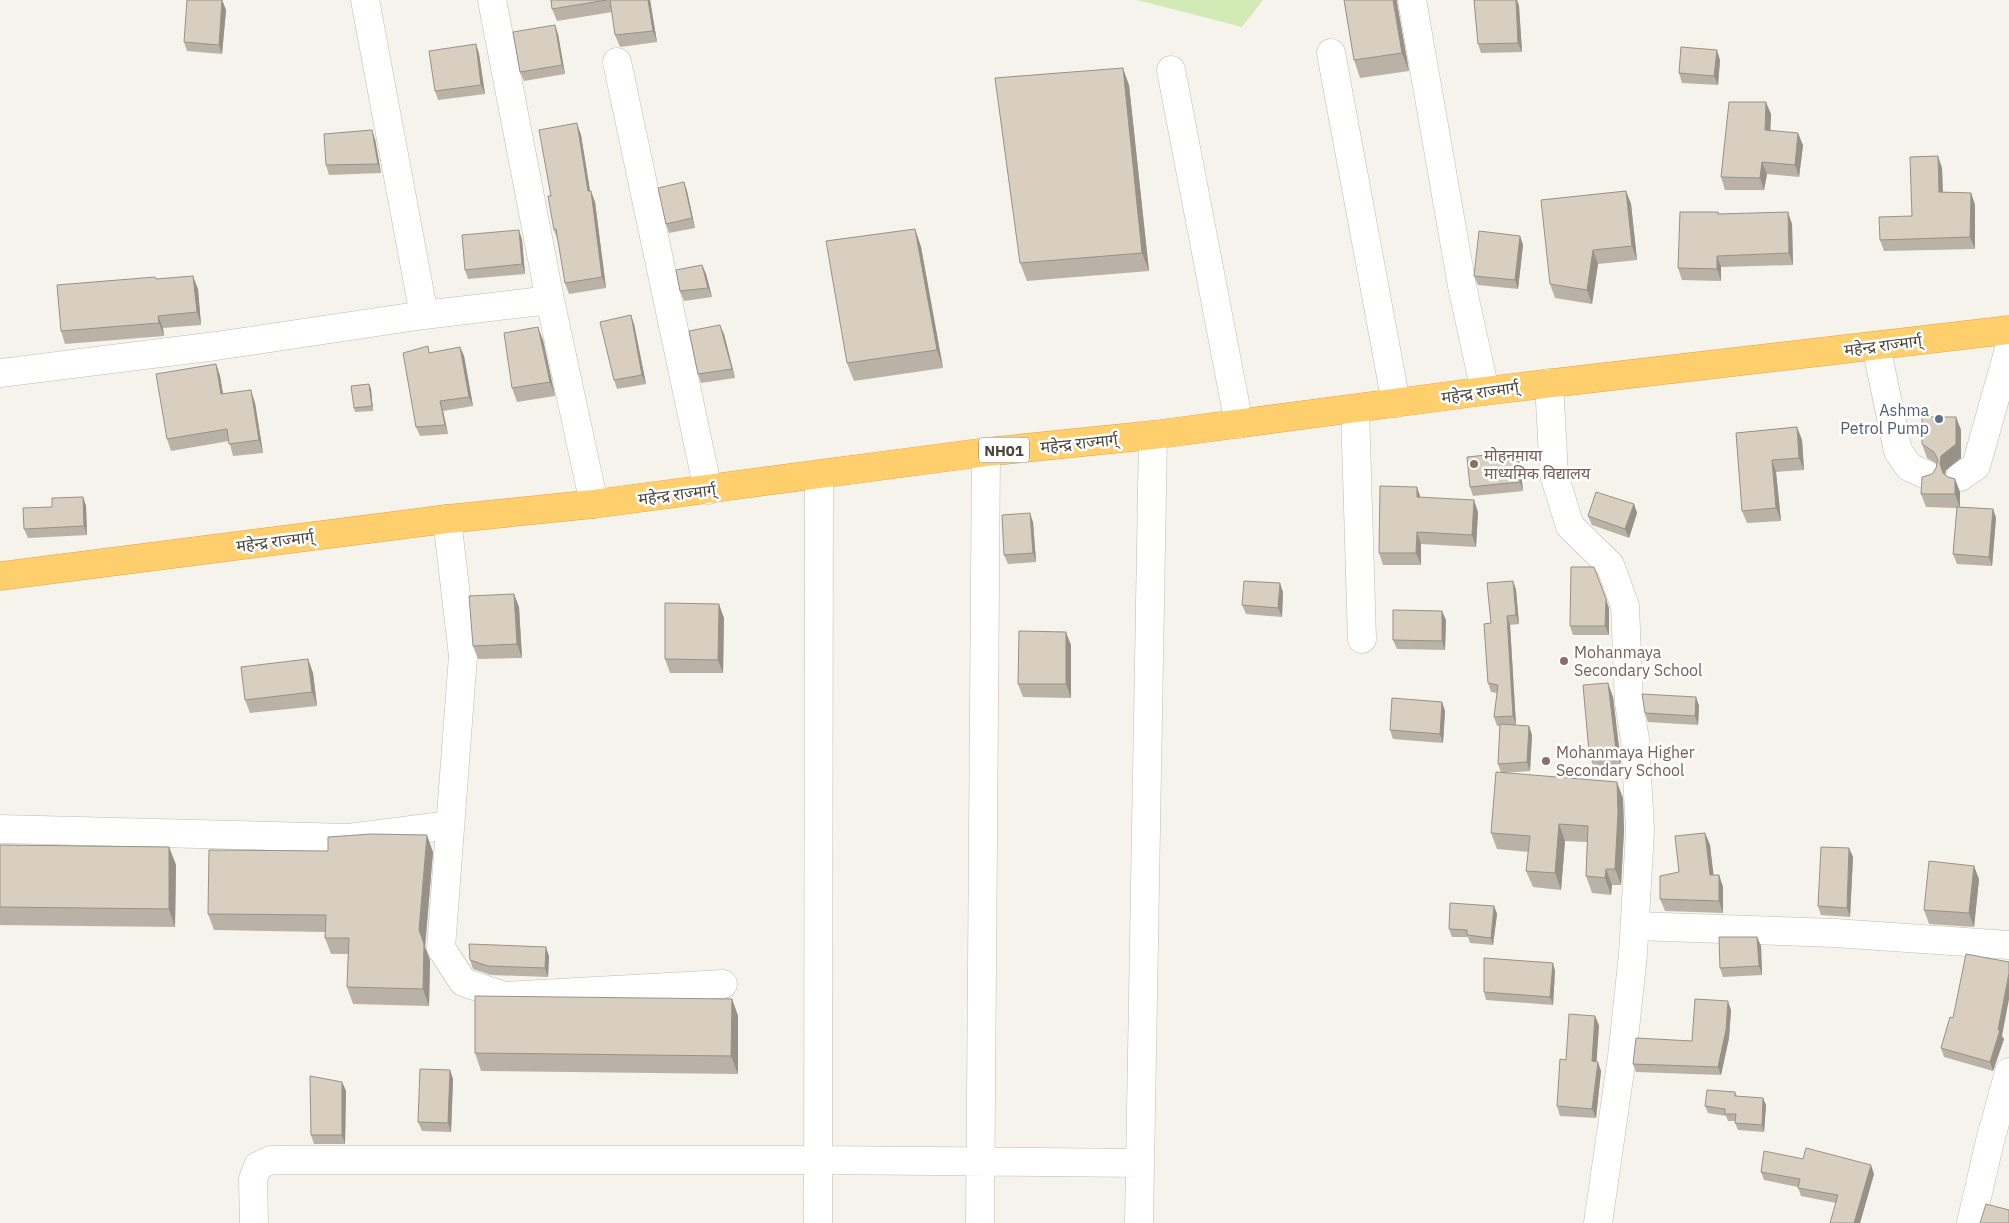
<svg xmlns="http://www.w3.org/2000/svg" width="2009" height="1223" font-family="'IBM Plex Sans','Noto Sans Devanagari',sans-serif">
<rect width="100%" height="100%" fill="#f6f3ec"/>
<!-- green -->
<path fill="#d2eab5" d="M1137,0H1263L1242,27Z"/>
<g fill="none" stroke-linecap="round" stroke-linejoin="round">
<!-- minor casing -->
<g stroke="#c2bbae" stroke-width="29">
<path id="minor" d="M365,0L424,315
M492,0L550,300L594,504
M1412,0L1462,286L1485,391
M1331,53L1396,403
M617,62L708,490
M1171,70L1239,424
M1876,346L1898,451L1909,467L1927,475
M0,373L216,346L424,315L550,300
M1549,383L1554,475L1570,526L1610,565L1625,606L1629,702L1635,740L1640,830L1633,954L1622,1057L1598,1223
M1355,409L1362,639
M1960,477L1976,466L2009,349
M447,519L463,656L441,948L463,982L504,996L723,984
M0,829L349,838L450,825
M1635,926L1835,933L2009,945
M254,1223L253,1179L258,1166L271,1160H817L1139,1163
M818,1223L819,475
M980,1223L986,452
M1139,1223L1153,435
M1971,1223L1990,1141L2009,1072"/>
</g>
<!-- highway casing -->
<g stroke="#e0a43c" stroke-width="29">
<path id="highway" d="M0,576L447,519L594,504L986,452L1153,435L1485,391L2009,330"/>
</g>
<!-- minor -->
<use href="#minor" stroke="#fff" stroke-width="28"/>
<!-- highway -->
<use href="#highway" stroke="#ffcf6e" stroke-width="28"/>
</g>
<!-- wall -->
<path fill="#bab2a6" d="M222,0L226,10L222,54L187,51L184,42Z
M551,0H650L657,42L620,47L615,35L612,12L557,21L552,9Z
M1344,0H1397V3L1409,71L1360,78L1354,60Z
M1474,0H1517L1519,6L1522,52L1481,53L1478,44Z
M558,34L565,74L524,81L520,72Z
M476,44L479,54L485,94L438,100L435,91Z
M1720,60L1718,85L1682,83L1679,73Z
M1129,85L1149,271L1027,281L1020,263Z
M1771,114L1770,130L1803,145L1799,177L1767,174L1764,190H1725L1721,177Z
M581,135L590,191L595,202L606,288L569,294L565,283L558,241L554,230L551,196Z
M375,139L381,173L329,175L326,165Z
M1942,168L1943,192L1971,193L1975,205V249L1884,251L1880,240L1912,216Z
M684,182L687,191L695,228L669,233L666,224Z
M1626,191L1631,204L1637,260L1598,264L1592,304L1555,298L1550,284Z
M1718,212L1719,214L1792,224L1793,265L1721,267V281L1682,280L1678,268Z
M915,229L921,247L943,368L854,381L847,363Z
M519,230L522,240L525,274L468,279L465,270Z
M1520,236L1523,245L1518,289L1478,285L1474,276Z
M702,265L706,274L712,297L684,301L680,291Z
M155,277L156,279L198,289L201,325L163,328L164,336L65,344L61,331Z
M634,324L646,384L617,389L614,380Z
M724,334L735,378L701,383L698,374Z
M543,340L555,396L517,402L512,388Z
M460,347L464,356L473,406L443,411L448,434L420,436L416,427L430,353Z
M216,364L220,376L223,394L255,403L263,453L233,456L229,441L171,451L167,439Z
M369,384L371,389L373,411L355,412L354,408Z
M1956,417L1961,430V458L1946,470L1945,475L1948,477L1955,479L1960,492V507L1993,509L1996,518L1992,566L1957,564L1953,554L1957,508L1926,507L1921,494L1932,474L1936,468L1937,464L1927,458L1922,444Z
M1797,427L1802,440L1804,470L1776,472L1781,521L1747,523L1742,511L1736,433Z
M1520,461L1523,491L1473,496L1470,487Z
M83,497L86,506L87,535L28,538L24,529L52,507Z
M1421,497L1478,512L1476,547L1421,544V565H1383L1379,553Z
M1634,504L1637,513L1629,538L1592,525L1588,516Z
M1033,522L1036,562L1008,564L1004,555Z
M1513,581L1516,590L1519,624L1510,625L1516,725L1529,726L1532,735L1530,771L1504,773L1623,798L1624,830L1621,885H1612L1611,895L1592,893L1586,876L1587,842L1565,841L1561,890L1533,887L1526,871L1529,852L1497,849L1491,833L1501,773L1498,764L1500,726H1497L1494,717L1497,693L1491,692L1488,683L1491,623Z
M1283,592L1282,617L1246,614L1242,605Z
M514,594L519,607L522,658L478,659L473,646Z
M1609,608V635H1573L1570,626Z
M724,618L723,673H670L665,659Z
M1446,620L1445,650L1397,649L1393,640Z
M1071,645V698L1023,697L1018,684Z
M308,659L313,673L317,706L250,713L245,700Z
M1608,683L1613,697L1621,764L1593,766L1589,752Z
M1696,697L1699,706L1698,725L1648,722L1645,713Z
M1442,702L1445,711L1443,743L1393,739L1390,730Z
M1705,833L1710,845L1713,875H1719L1723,887V913L1665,911L1660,899Z
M0,845L169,847L176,865L175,927L0,925Z
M1849,848L1853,857L1850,917L1821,915L1818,906Z
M433,852L425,947L430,960L429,1006L353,1004L347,987L348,954H331L325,938L326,932L214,930L208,914Z
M1979,879L1974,927L1929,924L1924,910Z
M1494,906L1497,914L1493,945L1470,943L1468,937H1452L1449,929Z
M1757,937L1761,946L1762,975L1723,977L1720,968Z
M549,956L548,977L491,975L473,969L470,960Z
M1555,971L1553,1005L1486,1000L1484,992Z
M732,999L738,1016V1074L481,1071L475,1053Z
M1731,1010L1729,1038L1721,1075L1636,1072L1633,1064L1692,1041Z
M1599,1025L1596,1062L1601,1071L1596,1118L1560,1116L1557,1106L1566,1060Z
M2002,1036L2004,1039L1993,1071L1944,1057L1941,1048Z
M450,1070L453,1079L451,1132L422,1131L418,1122Z
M342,1082L346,1091L345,1144H314L311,1135Z
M1735,1092L1737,1096L1766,1105L1764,1132L1738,1130L1735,1123V1121H1728L1726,1116L1708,1113L1705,1106Z
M1761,1172L1874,1174L1860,1223H1830L1836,1203L1801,1196L1798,1187L1764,1180Z"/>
<!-- shaded-wall -->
<path fill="#979187" d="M222,0L226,10L222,54L219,45Z
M648,0H650L657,42L653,31Z
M1393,0H1397V3L1409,71L1402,53Z
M1516,0H1517L1519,6L1522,52L1518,43Z
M555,25L558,34L565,74L562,65Z
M476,44L479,54L485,94L481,85Z
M1717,50L1720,60L1718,85L1714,76Z
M1123,68L1129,85L1149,271L1142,253Z
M1766,102L1771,114L1770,142L1765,130Z
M577,123L581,135L592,203L588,191Z
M372,130L375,139L381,173L378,164Z
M1798,133L1803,145L1799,177L1795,165Z
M1938,156L1942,168L1943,204L1939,192Z
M1762,162L1767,174L1764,190L1760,178Z
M684,182L687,191L695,228L692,218Z
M591,191L595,202L606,288L602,277Z
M1626,191L1631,204L1637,260L1632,246Z
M1971,193L1975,205V249L1970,237Z
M1788,212L1792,224L1793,265L1789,253Z
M915,229L921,247L943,368L937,350Z
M519,230L522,240L525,274L522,264Z
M1520,236L1523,245L1518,289L1515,280Z
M1593,250L1598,264L1592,304L1587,290Z
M1717,256L1721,267V281L1717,269Z
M702,265L706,274L712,297L708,288Z
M193,276L198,289L201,325L197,312Z
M631,315L634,324L646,384L642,375Z
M158,316L163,328L164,336L159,323Z
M720,325L724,334L735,378L732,369Z
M538,327L543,340L555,396L550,382Z
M460,347L464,356L473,406L469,397Z
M216,364L220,376L225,406L221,394Z
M369,384L371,389L373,411L372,406Z
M251,390L255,403L263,453L259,440Z
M440,401L443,411L448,434L445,425Z
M1956,417L1961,430V458L1946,470L1944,478L1940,464L1941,456Z
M1797,427L1802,440L1804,470L1799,458Z
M1517,452L1520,461L1523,491L1520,482Z
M1772,460L1776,472L1781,521L1776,508Z
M1955,479L1960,492V508L1955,494Z
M1417,487L1421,499L1417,497Z
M83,497L86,506L87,535L84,526Z
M1474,500L1478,512L1476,547L1472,535Z
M1634,504L1637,513L1629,538L1625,529Z
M1993,509L1996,518L1992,566L1989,557Z
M1030,513L1033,522L1036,562L1033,553Z
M1417,532L1421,544V565L1416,553Z
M1513,581L1516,590L1519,624L1516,615Z
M1280,583L1283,592L1282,617L1278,608Z
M514,594L519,607L522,658L517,644Z
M1606,599L1609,608V635L1605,626Z
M719,604L724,618L723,673L718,660Z
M1442,611L1446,620L1445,650L1442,641Z
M1507,616L1510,625L1516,725L1513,716Z
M1066,632L1071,645V698L1066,684Z
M308,659L313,673L317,706L312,692Z
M1608,683L1613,697L1621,764L1616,750Z
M1696,697L1699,706L1698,725L1695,716Z
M1442,702L1445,711L1443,743L1440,734Z
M1529,726L1532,735L1530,771L1527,762Z
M1617,782L1623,798L1624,830L1621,885L1615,869Z
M1559,824L1565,841L1561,890L1555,873Z
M1705,833L1710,845L1715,887L1710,875Z
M427,835L433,852L425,947L430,960L429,1006L423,989L419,930Z
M169,847L176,865L175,927L169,909Z
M1849,848L1853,857L1850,917L1847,908Z
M1974,866L1979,879L1974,927L1969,913Z
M1606,869L1612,885L1611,895L1605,878Z
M1719,875L1723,887V913L1719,901Z
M1494,906L1497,914L1493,945L1491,938Z
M1757,937L1761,946L1762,975L1759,966Z
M546,947L549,956L548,977L545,968Z
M1553,963L1555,971L1553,1005L1550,997Z
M2009,973V999L2002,1036L2004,1039L1993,1071L1990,1062L1998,1030Z
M732,999L738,1016V1074L731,1056Z
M1728,1001L1731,1010L1729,1038L1721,1075L1718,1067Z
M1595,1016L1599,1025L1596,1070L1592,1061Z
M1598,1062L1601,1071L1596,1118L1592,1109Z
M450,1070L453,1079L451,1132L448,1123Z
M342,1082L346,1091L345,1144L342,1135Z
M1763,1098L1766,1105L1764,1132L1762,1125Z
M1871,1165L1874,1174L1860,1223H1854Z"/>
<!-- building -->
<path fill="#d8cfc1" stroke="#979187" d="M187,0H222L219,45L184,42Z
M551,0H607L552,9Z
M610,0H648L653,31L615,35Z
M1344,0H1393L1402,53L1354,60Z
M1474,0H1516L1518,43L1478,44Z
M555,25L562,65L520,72L513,32Z
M476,44L481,85L435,91L429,51Z
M1681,47L1717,50L1714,76L1679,73Z
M1123,68L1142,253L1020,263L995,78Z
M1729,102H1766L1765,130L1798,133L1795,165L1762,162L1760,178L1721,177Z
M577,123L588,191H591L602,277L565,283L556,229L554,230L548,196H551L539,130Z
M372,130L378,164L326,165L324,134Z
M1938,156L1939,192L1971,193L1970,237L1880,240L1879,217L1912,216L1910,157Z
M684,182L692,218L666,224L658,188Z
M1626,191L1632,246L1593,250L1587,290L1550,284L1541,200Z
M1680,212H1718V214L1788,212L1789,253L1717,256V269L1678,268Z
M915,229L937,350L847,363L826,241Z
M519,230L522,264L465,270L462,235Z
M1479,231L1520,236L1515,280L1474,276Z
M702,265L708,288L680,291L676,270Z
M193,276L197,312L158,316L159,323L61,331L57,285L155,277L156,279Z
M631,315L642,375L614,380L600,322Z
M720,325L732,369L698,374L689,331Z
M538,327L550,382L512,388L504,333Z
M428,346L429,353L460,347L469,397L440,401L445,425L416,427L403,353Z
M216,364L221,394L251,390L259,440L229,444L227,429L167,439L156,374Z
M369,384L372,406L354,408L351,386Z
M1922,417H1956V444L1941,456L1940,464L1943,473L1948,477L1955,479V494H1921L1922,477L1932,474L1936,468L1938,460L1934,452L1922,444Z
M1797,427L1799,458L1772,460L1776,508L1742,511L1736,433Z
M1517,452L1520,482L1470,487L1467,457Z
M1380,486L1417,487V497L1474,500L1472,535L1417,532L1416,553H1379Z
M1596,492L1634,504L1625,529L1588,516Z
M83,497L84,526L24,529L23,508L52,507V498Z
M1957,507L1993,509L1989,557L1953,554Z
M1030,513L1033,553L1004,555L1002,515Z
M1571,567H1594L1606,599L1605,626H1570Z
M1244,581L1280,583L1278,608L1242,605Z
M1513,581L1516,615L1507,616L1513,716L1494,717L1498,685L1488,683L1484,624L1491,623L1487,583Z
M514,594L517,644L473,646L469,596Z
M665,603L719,604L718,660L665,659Z
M1393,610L1442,611V641L1393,640Z
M1019,631L1066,632V684H1018Z
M308,659L312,692L245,700L241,667Z
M1608,683L1616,750L1589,752L1583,685Z
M1642,694L1696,697L1695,716L1645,713Z
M1392,698L1442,702L1440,734L1390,730Z
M1500,724L1529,726L1527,762L1498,764Z
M1496,772L1617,782L1618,813L1615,869H1606L1605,878L1586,876L1588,826L1559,824L1555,873L1526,871L1530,836L1491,833Z
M1705,833L1710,875H1719V901L1660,899V876L1679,872L1675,836Z
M371,834L427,835L419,930L424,944L423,989L347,987L349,938H325L326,915L208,914L209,850L328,851V837Z
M0,845L169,847V909L0,907Z
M1821,847L1849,848L1847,908L1818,906Z
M1929,861L1974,866L1969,913L1924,910Z
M1450,903L1494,906L1491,938L1467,935V930L1449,929Z
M1719,937H1757L1759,966L1720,968Z
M469,944L546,947L545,968L488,966L470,960Z
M1966,954L2009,962V973L1998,1030H2000L1990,1062L1941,1048L1950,1017L1953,1018Z
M1484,958L1553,963L1550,997L1484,992Z
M475,996L732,999L731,1056L475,1053Z
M1695,999L1728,1001L1726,1030L1718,1067L1633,1064L1636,1038L1692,1041Z
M1569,1014L1595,1016L1592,1061L1598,1062L1592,1109L1557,1106L1560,1059L1566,1060Z
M420,1069L450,1070L448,1123L418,1122Z
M310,1076L342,1082V1135H311Z
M1707,1090L1735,1092V1096L1763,1098L1762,1125L1735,1123L1736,1114H1725V1109L1705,1106Z
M1806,1148L1871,1165L1854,1223H1830L1838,1195L1798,1188L1800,1179L1761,1172L1764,1151L1803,1159Z
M1986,1204L2009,1210V1223H1980Z"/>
<!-- markers -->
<circle fill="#5c6f8a" stroke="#fff" stroke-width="2" cx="1939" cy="419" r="5"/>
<g fill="#8d6e63" stroke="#fff" stroke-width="2">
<circle cx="1474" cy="464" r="5"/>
<circle cx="1564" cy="661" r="5"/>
<circle cx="1546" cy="761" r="5"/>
</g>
<g text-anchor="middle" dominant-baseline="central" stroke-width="5" stroke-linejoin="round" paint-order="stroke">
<!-- shield labels -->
<rect fill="#fff" stroke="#817c74" stroke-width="1" x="979" y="437.5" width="50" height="25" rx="4"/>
<g font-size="15" font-weight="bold" fill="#4b4439">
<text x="1004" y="450">NH01</text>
</g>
<!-- street labels -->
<g font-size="16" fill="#4b4439" stroke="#fff">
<text transform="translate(1883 345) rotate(-7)">महेन्द्र राज्मार्ग्</text>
<text transform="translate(1480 392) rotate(-8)">महेन्द्र राज्मार्ग्</text>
<text transform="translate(1079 443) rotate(-6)">महेन्द्र राज्मार्ग्</text>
<text transform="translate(677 494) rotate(-7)">महेन्द्र राज्मार्ग्</text>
<text transform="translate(275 541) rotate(-7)">महेन्द्र राज्मार्ग्</text>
</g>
<!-- service labels -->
<g font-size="16" fill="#4e5e75" stroke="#fff" text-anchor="end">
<text x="1929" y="410">Ashma<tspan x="1929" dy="18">Petrol Pump</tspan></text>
</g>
<!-- education labels -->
<g font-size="16" fill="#785e54" stroke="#fff" text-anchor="start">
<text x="1484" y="455">मोहनमाया<tspan x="1484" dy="18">माध्यमिक विद्यालय</tspan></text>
<text x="1574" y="652">Mohanmaya<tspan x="1574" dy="18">Secondary School</tspan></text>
<text x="1556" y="752">Mohanmaya Higher<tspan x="1556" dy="18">Secondary School</tspan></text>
</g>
</g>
</svg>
